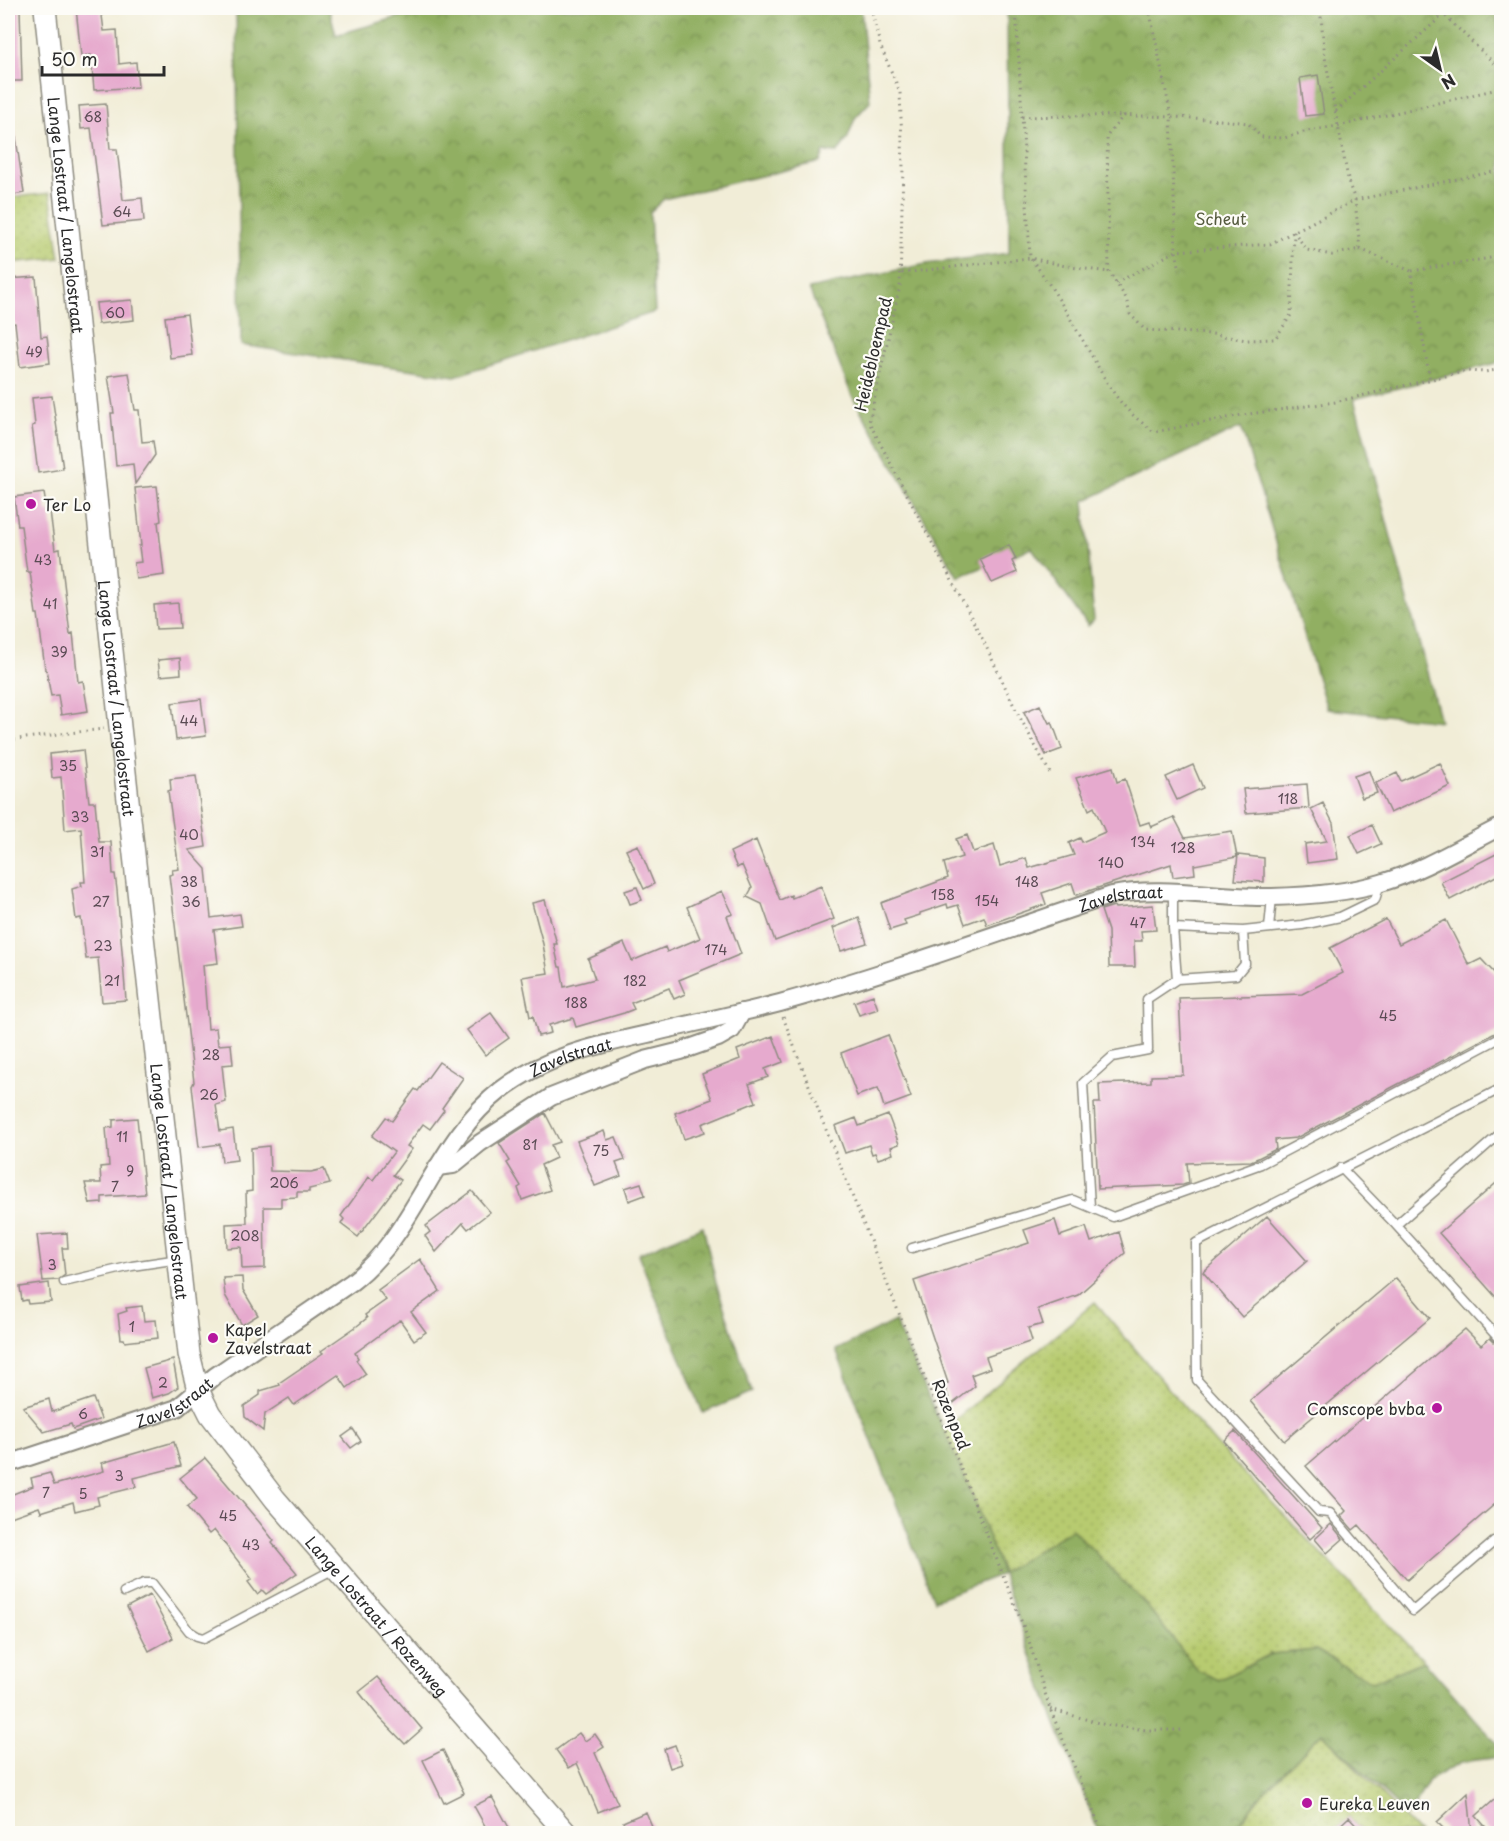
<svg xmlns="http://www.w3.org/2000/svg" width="1509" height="1841" font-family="'Playpen Sans',sans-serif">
<defs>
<pattern id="green-dots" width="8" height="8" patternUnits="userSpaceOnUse" patternTransform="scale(1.5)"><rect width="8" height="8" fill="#b7cb6f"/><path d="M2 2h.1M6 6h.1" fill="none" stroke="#9eae60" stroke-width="1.8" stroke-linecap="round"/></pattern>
<pattern id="forest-crowns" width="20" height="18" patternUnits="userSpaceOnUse" patternTransform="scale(1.5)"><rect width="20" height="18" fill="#91af62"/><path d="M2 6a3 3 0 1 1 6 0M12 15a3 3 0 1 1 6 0" fill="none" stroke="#778f51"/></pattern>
</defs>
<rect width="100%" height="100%" fill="#fdfcf7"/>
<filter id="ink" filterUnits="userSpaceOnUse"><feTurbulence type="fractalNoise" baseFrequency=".0167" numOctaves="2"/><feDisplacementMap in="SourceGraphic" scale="12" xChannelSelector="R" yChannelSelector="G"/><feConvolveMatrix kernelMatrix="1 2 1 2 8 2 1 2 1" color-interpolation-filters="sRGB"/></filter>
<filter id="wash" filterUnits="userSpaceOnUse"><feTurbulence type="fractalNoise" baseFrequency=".008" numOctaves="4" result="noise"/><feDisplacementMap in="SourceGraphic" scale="24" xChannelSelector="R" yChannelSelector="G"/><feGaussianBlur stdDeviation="1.35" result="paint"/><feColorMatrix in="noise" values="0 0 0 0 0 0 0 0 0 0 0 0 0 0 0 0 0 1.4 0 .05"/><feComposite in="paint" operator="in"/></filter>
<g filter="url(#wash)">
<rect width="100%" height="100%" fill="#f1edd7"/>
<!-- green -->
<path fill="url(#green-dots)" stroke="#717b4d" stroke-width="1.5" d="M50,193L60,258L8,263V198Z
M1095,1302L1215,1443L1424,1661L1372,1682L1316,1650L1271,1654L1219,1680L1198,1671L1146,1605L1002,1573L972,1494L943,1430Z
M1322,1733L1419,1833H1364L1349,1817L1332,1833L1231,1834L1262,1794Z"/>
<!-- forest -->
<path fill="url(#forest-crowns)" stroke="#5e6d46" stroke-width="1.5" d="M236,8H329L336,35L430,8H861L870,102L855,118L847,140L837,153L824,152L820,162L664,199L650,212L655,312L455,376L241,345Z
M1007,8H1497L1502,64L1501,362L1354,399L1440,721L1327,709L1241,427L1084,501L1094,620L1088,626L1032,548L958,577L852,396L809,289L926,264L1009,253Z
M703,1226L716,1283L752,1392L703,1413L638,1254Z
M895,1321L972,1494L1002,1573L1072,1529L1146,1605L1198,1671L1219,1680L1271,1654L1316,1650L1372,1682L1424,1661L1501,1748V1757L1461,1762L1429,1780L1408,1816L1322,1733L1262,1794L1231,1833H1099L1050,1709L1002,1574L934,1600L836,1350Z"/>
<g id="blocks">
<!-- building -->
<path fill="#e6aace" d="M8,8H20L22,81H8Z
M76,8H101L104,31L117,30L119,64L136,62L138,87L94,90L91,55L81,56Z
M1318,75L1324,114L1305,116L1300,78Z
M106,104L110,149H117L123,200L142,198L144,221L103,225L91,128L81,129L79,106Z
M8,131H15L24,193L8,196Z
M36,277L41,337L47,336L50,363L20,367L15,323L8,324V279Z
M132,300L134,320L98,324L96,303Z
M187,314L192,355L170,358L165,317Z
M129,373L135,410H139L142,442L153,441L155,455L135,484L133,464L116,466L111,413H114L108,376Z
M52,396L63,469L38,473L32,426L35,425L32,398Z
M157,486L161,521L158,522L164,575L136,579L134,563L141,562L139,546H141L135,488Z
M44,493L47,512L50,511L55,550L60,549L70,634L73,633L78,682L83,681L88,711L61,715L58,695L51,696L46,669H45L38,614H36L30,572H27L21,526H18L14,497Z
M1009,545L1016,559L1012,561L1017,572L992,583L980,559Z
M178,603L180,628L156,629L154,605Z
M180,658L181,674L160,676L158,660Z
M201,699L206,736L176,740L172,703Z
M1040,705L1049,723L1052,722L1062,749L1046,755L1024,712Z
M83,750L89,802H95L99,842H111L113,874H115L117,890L126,1000L102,1002L98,958L86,959L81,918L76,919L72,889L82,886L81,882H85L81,828L65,830L61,777L52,778L50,754Z
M1440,763L1450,786L1390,813L1376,783L1397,773L1401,781Z
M1193,765L1203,788L1177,800L1166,777Z
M1113,767L1117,782L1125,779L1140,825L1149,822L1151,827L1174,817L1185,838L1232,831L1237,857L1194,865L1195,874L1173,877L1171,864L1076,895L1072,883L1042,893L1046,904L987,925L984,917L965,924L958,905L948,908L947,904L920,913V915L904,920L906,925L890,930L881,903L948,878L944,863L962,857L956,839L967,835L973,852L994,845L1000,866L1026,858L1029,868L1074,855L1069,843L1080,838L1082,842L1105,832L1094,807L1089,810L1076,778Z
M1369,771L1377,793L1362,798L1354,776Z
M196,776L206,847L189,850L206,869L211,918L240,914L242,926L214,930L218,963L203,965L208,1029L216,1028L218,1045L231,1044L233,1064L222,1065L226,1102L216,1105L220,1131L233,1129L237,1160L222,1162L220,1144L199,1147L192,1086L194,1082L169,875L173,874L172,870L179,869L168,791L171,790L170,779Z
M1307,784L1309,808L1246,813L1243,789Z
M1323,803L1333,823L1338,859L1307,863L1305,844L1327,841L1311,809Z
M1372,825L1381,844L1359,854L1350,835Z
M756,840L780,900L791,895L792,898L821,886L834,919L775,941L762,904L747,897L752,888L742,865L737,868L730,852Z
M638,845L654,884L644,889L626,850Z
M1502,851V873L1450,900L1441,882Z
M1238,855L1264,858V882L1235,880Z
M637,887L642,900L630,904L625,891Z
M722,891L733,914L727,916L741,954L679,980L685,994L674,999L669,988L631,1003L634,1009L624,1013L576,1027L573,1018L549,1025L551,1033L538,1036L533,1016L530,1017L522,977L548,973L543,944L532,903L545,900L557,944H554L559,967H561L564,987L595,979L588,959L624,943L632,961L665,947L667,952L700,938L687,907Z
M1153,905L1156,930L1141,931L1142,941H1134L1135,967H1109L1108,931L1101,910L1114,906L1115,908Z
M859,918L867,943L841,951L833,928Z
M1386,919L1399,944L1446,920L1469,965L1481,959L1502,981V1032H1497L1296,1138L1275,1140L1276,1149L1258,1158L1251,1161L1187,1163L1189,1183L1183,1185L1098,1189L1094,1103H1100L1099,1084L1151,1082V1076L1183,1075L1179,998L1302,994L1343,973L1330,948Z
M873,995L878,1009L859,1015L854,1002Z
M491,1013L509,1038L485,1055L467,1030Z
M888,1035L911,1097L884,1107L878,1088L857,1096L841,1053Z
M773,1036L783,1062L765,1069L768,1077L749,1084L756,1102L702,1124L705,1132L684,1139L675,1113L712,1099L702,1074L740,1059L737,1050Z
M439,1062L463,1078L442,1108L444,1110L430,1129L423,1124L407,1146L412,1149L393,1175L401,1180L358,1237L341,1224L344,1219L341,1216L369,1177L373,1180L394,1152L372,1136L386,1117L392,1121L415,1089L418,1091Z
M545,1113L560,1142L551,1145L556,1158L541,1165L550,1190L522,1200L518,1188L521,1186L507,1163L510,1161L499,1143Z
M888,1115L899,1144L891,1147L893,1154L878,1159L875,1153L872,1154L869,1145L845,1153L835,1126L856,1118L859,1126Z
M137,1118L145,1194L102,1197V1203L90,1204L85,1183H101L100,1167L109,1166L106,1128L113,1127V1120Z
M604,1131L607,1140L616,1137L625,1160L616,1163L621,1176L595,1186L577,1141Z
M269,1146L270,1171L311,1172L324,1169L330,1184L309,1189V1192H297V1197L281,1198V1207H264L265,1268L242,1269L241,1247L227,1248L226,1224L247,1223L246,1192L252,1191L251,1148Z
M1502,1178V1304L1439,1233Z
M641,1183L645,1195L629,1201L625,1188Z
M472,1191L490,1212L468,1229L463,1223L436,1252L425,1236L430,1232L426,1226Z
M1267,1216L1307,1261L1242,1317L1203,1272Z
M1055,1220L1060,1236L1086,1227L1091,1242L1119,1232L1125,1253L1078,1295L1038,1309L1043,1324L1028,1328L1032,1341L986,1357L990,1368L971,1375L975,1386L951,1405L944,1384L948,1383L914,1281L1029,1243L1024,1230Z
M67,1233L68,1248H62L65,1275L58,1280L43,1281L37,1235Z
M420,1259L440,1291L411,1312L426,1332L414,1340L400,1320L355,1353L358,1358L356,1360L366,1374L347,1388L338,1375L294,1405L289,1398L265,1414L263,1431L245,1417L244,1406L260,1395V1391L280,1385L279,1383L323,1353L321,1351L357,1326L367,1318L365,1315L386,1300L378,1290Z
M242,1277L243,1290L258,1315L242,1325L225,1295L223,1278Z
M1396,1278L1430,1318L1284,1441L1250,1401Z
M49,1283L51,1302L28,1304L27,1300L22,1301L20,1287Z
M142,1306L144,1321L156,1320L158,1338L125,1342L124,1339H121L118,1314L127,1311L126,1308Z
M1465,1329L1481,1345L1490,1338L1502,1350V1498L1407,1580L1359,1525L1353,1530L1341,1516L1346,1511L1306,1466Z
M173,1360L178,1387L169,1393L152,1398L144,1368Z
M93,1398L101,1419L73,1429L71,1424L44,1432L23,1407L49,1399L52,1412Z
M353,1429L361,1441L351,1448L342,1437Z
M1235,1431L1322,1528L1310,1539L1224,1441Z
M174,1442L181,1466L134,1478L136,1487L97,1497L99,1505L75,1511L73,1502L41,1512L39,1507L8,1518V1496L33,1486L31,1478L50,1473L54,1485L104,1471L102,1463Z
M205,1458L260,1523L274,1541L272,1543L297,1573L266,1594L262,1590L257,1594L248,1582L252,1579L214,1530L209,1534L187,1507L197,1499L180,1478Z
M1331,1524L1343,1539L1327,1553L1315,1539Z
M150,1595L173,1638L149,1651L127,1607Z
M378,1677L422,1729L405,1744L378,1716L359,1692Z
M579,1733L585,1741L595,1734L604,1747L595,1753L618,1804L598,1812L577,1763L569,1768L556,1750Z
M675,1745L682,1764L670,1768L664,1749Z
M443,1750L464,1793L444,1803L423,1760Z
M1468,1793L1472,1833H1448L1437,1822Z
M1502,1793V1833H1491L1476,1816Z
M492,1797L512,1833H489L474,1806Z
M646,1812L652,1826L634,1833H627L623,1822Z
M1349,1817L1364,1833H1332Z"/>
</g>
</g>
<g filter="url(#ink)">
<use href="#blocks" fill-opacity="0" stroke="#8e8c81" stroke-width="1.5"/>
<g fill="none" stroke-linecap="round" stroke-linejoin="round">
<!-- service casing -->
<g stroke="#8e8c81" stroke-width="11">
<path id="service" d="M1173,928L1243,931L1245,964L1236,975L1177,979
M1269,928L1272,897
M1243,931L1302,925L1340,917L1375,900L1380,883
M1502,1088L1196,1243L1197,1380L1319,1512L1330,1513L1413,1611L1502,1535
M1341,1168L1396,1225L1502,1342
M1090,1207L1083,1083L1112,1057L1148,1050L1147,999L1177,979L1173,928V893
M1396,1225L1502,1132
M912,1248L1073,1200L1113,1217L1261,1164L1500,1038
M64,1282L132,1266L179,1259
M124,1592L144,1583H152L189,1631L197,1636L204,1638L334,1569"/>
</g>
<!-- minor casing -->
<g stroke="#8e8c81" stroke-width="20">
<g id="minor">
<path d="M437,1167L453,1165L480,1143L551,1097L645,1060L681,1051L718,1038L732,1030L742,1012"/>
<path id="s1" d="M8,1464L177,1408L215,1376L352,1282C417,1232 434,1142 501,1090C545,1056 598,1045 652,1033C694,1023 737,1014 780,1003C892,972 1001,932 1112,895C1161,885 1221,898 1272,897C1308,896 1347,893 1381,883C1424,870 1462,846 1502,826"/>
</g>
</g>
<!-- tertiary casing -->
<g stroke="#8e8c81" stroke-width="24">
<g id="tertiary">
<path id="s2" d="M45,8L120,727L189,1354L198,1390L210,1414L275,1499L567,1834"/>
</g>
</g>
<!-- path -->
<path stroke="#8e8c81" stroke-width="3" stroke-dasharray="1.5 4.5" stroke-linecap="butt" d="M871,8L880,45L900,92L903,167L900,286L869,422L983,640L1016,710L1051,775
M1016,8L1030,258C1053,286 1070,319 1089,351C1101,371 1110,391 1126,408C1134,417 1145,425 1154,432L1242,415L1335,402L1466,371L1485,372L1502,369
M1149,8L1171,116L1176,251L1180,270
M1437,8L1502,71
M1336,111L1444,14
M1124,115L1107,136L1109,272L1126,298L1130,314L1145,330L1212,334L1246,340L1275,339L1291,315L1294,232L1307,250L1332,255L1360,249L1355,200L1349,184L1325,57L1320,8
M1022,117C1098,115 1173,114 1248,123L1261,137L1284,138L1307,131L1339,126L1502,88
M1360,249L1411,271L1430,380
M1412,271L1502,256
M902,273L1030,258L1070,267L1109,272
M1116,283L1176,251L1270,244L1355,200L1502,170
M8,740L104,729
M783,1017L819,1112L1028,1638L1050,1709L1103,1834
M1050,1709L1106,1725L1148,1730H1183"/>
<!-- service -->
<use href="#service" stroke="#fff" stroke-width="8"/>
<!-- minor -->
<use href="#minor" stroke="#fff" stroke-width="16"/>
<!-- tertiary -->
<use href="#tertiary" stroke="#fff" stroke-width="21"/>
</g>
</g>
<!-- markers -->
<g fill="#b5179e" stroke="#fdfcf7" stroke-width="2">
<circle cx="31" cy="504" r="6"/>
<circle cx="213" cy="1338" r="6"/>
<circle cx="1437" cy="1408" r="6"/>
<circle cx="1307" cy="1803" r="6"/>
</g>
<g text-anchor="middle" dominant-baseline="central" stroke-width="4.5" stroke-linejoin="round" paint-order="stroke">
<!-- number labels -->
<g font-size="14" fill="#5a4b54">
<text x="93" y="116">68</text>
<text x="122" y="211">64</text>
<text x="115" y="312">60</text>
<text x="34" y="351">49</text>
<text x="43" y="559">43</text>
<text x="50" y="603">41</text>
<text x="59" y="651">39</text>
<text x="189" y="720">44</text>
<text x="68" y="765">35</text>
<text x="1288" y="798">118</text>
<text x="80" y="816">33</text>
<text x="189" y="834">40</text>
<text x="1143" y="841">134</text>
<text x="1183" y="847">128</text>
<text x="97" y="851">31</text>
<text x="1111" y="862">140</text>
<text x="189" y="881">38</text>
<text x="1027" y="881">148</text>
<text x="943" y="894">158</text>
<text x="987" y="900">154</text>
<text x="101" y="901">27</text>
<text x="191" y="901">36</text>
<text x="1138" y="922">47</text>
<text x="103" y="945">23</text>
<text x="716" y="949">174</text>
<text x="112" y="980">21</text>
<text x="635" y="980">182</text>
<text x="576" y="1002">188</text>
<text x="1388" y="1015">45</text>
<text x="211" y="1054">28</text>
<text x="209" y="1094">26</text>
<text x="122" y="1136">11</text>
<text x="530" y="1144">81</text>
<text x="601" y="1150">75</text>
<text x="130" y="1170">9</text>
<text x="284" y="1182">206</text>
<text x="115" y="1186">7</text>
<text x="245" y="1235">208</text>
<text x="52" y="1264">3</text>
<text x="132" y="1326">1</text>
<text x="163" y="1382">2</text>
<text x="83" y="1413">6</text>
<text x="119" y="1475">3</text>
<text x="46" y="1492">7</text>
<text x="83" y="1493">5</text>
<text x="228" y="1515">45</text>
<text x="251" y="1544">43</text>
</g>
<!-- street labels -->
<g font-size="16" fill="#2b2b2b" stroke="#fdfcf7">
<text stroke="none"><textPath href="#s2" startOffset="208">Lange Lostraat / Langelostraat</textPath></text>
<text transform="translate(872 354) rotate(-77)">Heidebloempad</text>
<text stroke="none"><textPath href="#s2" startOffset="694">Lange Lostraat / Langelostraat</textPath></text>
<text stroke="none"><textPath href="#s1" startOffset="1290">Zavelstraat</textPath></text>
<text stroke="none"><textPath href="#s1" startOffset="716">Zavelstraat</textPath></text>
<text stroke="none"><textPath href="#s2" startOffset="1180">Lange Lostraat / Langelostraat</textPath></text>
<text stroke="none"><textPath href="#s1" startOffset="178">Zavelstraat</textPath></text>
<text transform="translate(952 1414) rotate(68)">Rozenpad</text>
<text stroke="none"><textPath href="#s2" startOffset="1680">Lange Lostraat / Rozenweg</textPath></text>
</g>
<!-- park labels -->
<g font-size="16" fill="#555b3f" stroke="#fdfcf7">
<text x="1221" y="218">Scheut</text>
</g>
<!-- poi labels -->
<g font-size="16" fill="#2b2b2b" stroke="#fdfcf7" text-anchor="start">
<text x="43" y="504">Ter Lo</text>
<text x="225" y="1329">Kapel<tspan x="225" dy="18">Zavelstraat</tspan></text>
<text x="1425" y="1408" text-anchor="end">Comscope bvba</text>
<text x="1319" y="1803">Eureka Leuven</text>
</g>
</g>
<!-- margin -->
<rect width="1509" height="1841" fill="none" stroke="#fdfcf7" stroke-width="30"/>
<!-- north arrow -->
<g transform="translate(1440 69) rotate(146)" stroke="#fdfcf7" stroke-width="4.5" paint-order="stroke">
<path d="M0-4.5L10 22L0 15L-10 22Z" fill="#2b2b2b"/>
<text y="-9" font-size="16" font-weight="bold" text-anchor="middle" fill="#2b2b2b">N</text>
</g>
<!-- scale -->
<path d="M42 66v9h122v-9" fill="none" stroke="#2b2b2b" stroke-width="3"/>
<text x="51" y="66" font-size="18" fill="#2b2b2b" stroke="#fdfcf7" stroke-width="4.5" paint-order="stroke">50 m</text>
</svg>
